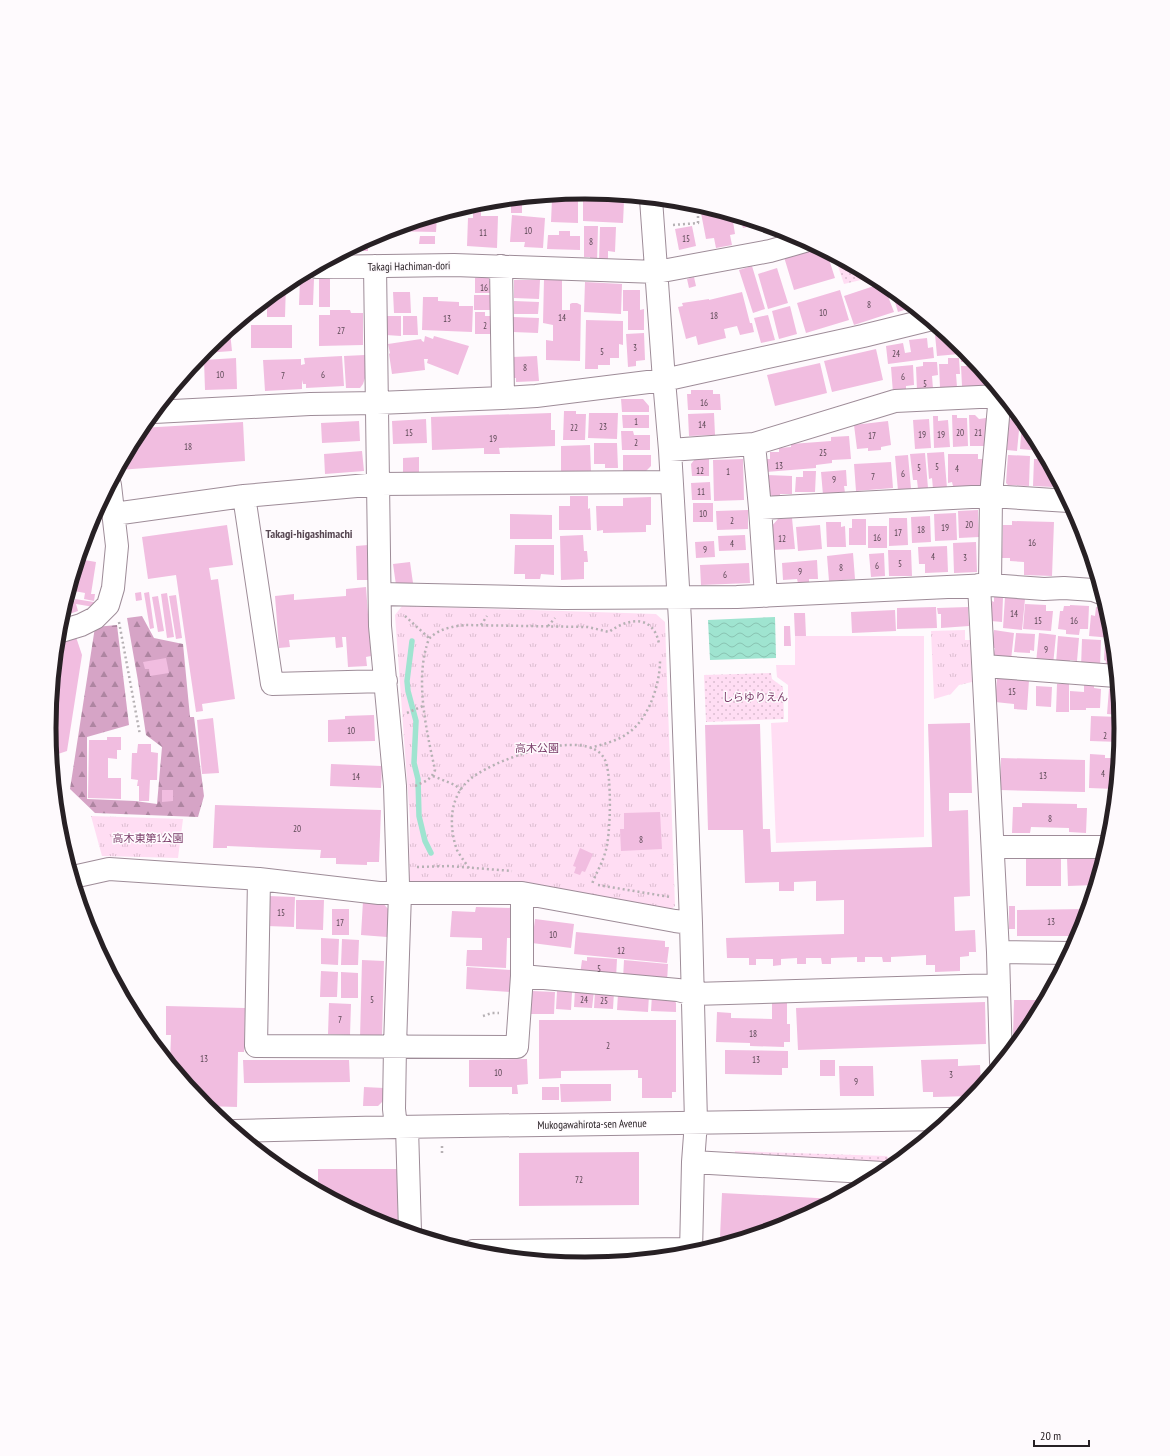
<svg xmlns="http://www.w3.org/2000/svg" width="1170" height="1456" font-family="'PT Sans Narrow','Noto Sans JP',sans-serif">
<defs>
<pattern id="forest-firs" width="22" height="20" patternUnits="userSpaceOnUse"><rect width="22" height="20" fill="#d6a4c6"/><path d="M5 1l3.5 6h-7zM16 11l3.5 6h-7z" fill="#ae85a1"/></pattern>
<pattern id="park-tufts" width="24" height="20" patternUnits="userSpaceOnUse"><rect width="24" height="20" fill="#ffddf3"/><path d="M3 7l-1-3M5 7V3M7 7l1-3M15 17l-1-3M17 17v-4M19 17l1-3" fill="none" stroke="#dbbdd0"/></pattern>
<pattern id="garden-dots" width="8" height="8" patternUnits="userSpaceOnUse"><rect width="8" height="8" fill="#ffddf3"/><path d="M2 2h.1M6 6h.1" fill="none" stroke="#dbbdd0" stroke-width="1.8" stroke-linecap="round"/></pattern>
<pattern id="water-waves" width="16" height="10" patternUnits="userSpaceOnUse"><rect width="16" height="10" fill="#9fe4d0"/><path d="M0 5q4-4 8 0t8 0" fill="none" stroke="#89c3b2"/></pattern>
</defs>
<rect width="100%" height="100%" fill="#fefafd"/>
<!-- grass -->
<path fill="#ffddf3" d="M795,636H924V837L776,843L771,723L788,722V685L777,677L776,665H795Z"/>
<!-- forest -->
<path fill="url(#forest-firs)" d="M142,616L154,638L183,644L190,717H194L204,796L198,817L95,813L70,789L95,627L117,625L129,725L87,737V799L135,801L157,804L162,747L146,735L138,681L127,618Z"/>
<!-- park -->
<path fill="url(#park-tufts)" d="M402,606L656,614L665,622L675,906L667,913L415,885L409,880L410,821L395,615Z
M965,630V640H970L972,682L959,685L951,694L934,699L931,631Z
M91,816L183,819L178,858L102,856Z"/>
<!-- garden -->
<path fill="url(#garden-dots)" d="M835,257L863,272L865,279L844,284Z
M771,673L772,679L783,687L784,719L706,722L704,675Z
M735,1151L887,1156L893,1165L892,1166L735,1154Z"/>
<!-- water -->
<path fill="url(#water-waves)" d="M775,617L776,658L710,660L708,620Z"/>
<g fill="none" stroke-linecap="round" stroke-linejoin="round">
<!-- stream -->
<path stroke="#9fe4d0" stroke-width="5.5" d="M412,641L407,681L408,691L416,721L414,763L418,779L419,816L425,841L431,853"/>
</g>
<!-- building -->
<path fill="#f1bde0" d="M522,198V213H511V199Z
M552,199L578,200V223L551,222Z
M583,200L624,201L623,223L583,221Z
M706,207L732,215L735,234L730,235L732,245L716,248L714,238L706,239L701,213L707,212Z
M473,210L481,211V216H498L497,248L467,246L468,218H473Z
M512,215L545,218L543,248L524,247L525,242H510Z
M437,216L436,232L386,231Z
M740,218L751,221L760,224L743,228Z
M584,226H598L597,263H590V257H584Z
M692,226L696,246L679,250L675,229Z
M600,227H616L615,252L608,251V261H599Z
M559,231H570V236H580V250L547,249L548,235H559Z
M420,236H435V244H419Z
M368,239V251H346Z
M817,247L827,253L835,278L794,290L784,257Z
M752,266L765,309L753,313L739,270Z
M777,268L788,303L768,309L758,274Z
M694,277L696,286L689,288L687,279Z
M475,278H489V281L494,280V293H475Z
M300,279H314L313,305H299Z
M319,279H330V307H319Z
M544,279L562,280V310H570V304L572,303H577L581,305L580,361L546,360V340L553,341V325L543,323Z
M514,280H540L539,299L514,298Z
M585,282L622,284L621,314L584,312Z
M286,283L285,317H267V299Z
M883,283L894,312L854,325L844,296Z
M891,289L913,307L898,312Z
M623,290H640V310L644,309V330H628V311H623Z
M840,290L849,320L806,333L797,303Z
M393,292H410L411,313H394Z
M742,292L750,323H752L754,332L740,335L737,326L724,329L726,338L698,345L696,336L686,339L678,307L683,306L682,303L709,299V300Z
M474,295H494V310H474Z
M423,297H438V301L459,302V306H473L472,332L422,330Z
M514,301L539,302L538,314H514Z
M790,306L797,334L779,339L772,311Z
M330,310H350L351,313H363V345L319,346V315H330Z
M475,312H485V316H494V334H475Z
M768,315L775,340L761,343L754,318Z
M386,316H401V336L386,335Z
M403,316H417L418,335H403Z
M513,317L539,318L538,333L513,332Z
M586,320L623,321V345L619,344V358H610V365H598V369H585Z
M251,325H292V348H251Z
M226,332H230L232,351L205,353L206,349Z
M644,333L645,360L636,361V366L628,367L626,334Z
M944,333L952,339L953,341H954L958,344L959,354L937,356L935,334Z
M425,336L433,339L434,336L469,346L458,375L427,363L428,359H424L425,370L392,374L389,354L390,353L388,344L421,339L422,341L424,342Z
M927,338L928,348L933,347L934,358L888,364L886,346L903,343L905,353L911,352L909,340Z
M960,346L964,349L974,362H961Z
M876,349L883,380L832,392L824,361Z
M365,355L366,375L363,384L360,388H346L344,356Z
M342,356L344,386L306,388V384H303L302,380V389L265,391L263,360L301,359V365L305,364L304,358Z
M537,356L539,381L516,382V378H513L512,357Z
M198,358L199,368L189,369L195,362Z
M236,358L237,389L205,390L204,360Z
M948,358H959L960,374H956L957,387L940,388L939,364H948Z
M923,362H937L938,375L932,376L933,389L917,390L916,367L923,366Z
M820,363L827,393L775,406L767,375Z
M913,365L914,385L906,386V392L893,393L891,367Z
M961,366H978L987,377V379H984V386H962Z
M691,390H713V394H720L721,410H688L687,394H691Z
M621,399H643L649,406V412H622Z
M564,411H576V414H586L585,440H563Z
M551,413V430H555V446L499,448L500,454H484V448L432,450L431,417Z
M589,413H618L617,439L588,438Z
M714,413L715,435L689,436L688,414Z
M622,415H649V428H623Z
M952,415H957V418H967L968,446L953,447Z
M969,415H975L979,419L986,418V446H970Z
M933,416H938V421L948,420L950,447L934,448Z
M426,419L427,443L393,444L392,421Z
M929,419L931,448L915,449L913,420Z
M1009,419L1020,420L1017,451L1007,450Z
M359,421L360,441L322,443L321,423Z
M888,421L891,445L881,447V450L868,451V448L857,449L854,425Z
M1022,421L1031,430L1042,451L1020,449Z
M243,422L245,461L118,470L141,428Z
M621,431H633L634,435H650V450H622Z
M849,436L851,459L832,460V463L816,465V468L766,472L765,459H770V452H779V448L791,447V444L831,441V437Z
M594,443H617L618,468H605V464H594Z
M590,445L591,472L561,473V446Z
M362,451L364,471L325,474L324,454Z
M944,452L947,488L933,489L932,478L929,479L927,453Z
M925,453L928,488L918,489L917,480H913L910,454Z
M948,454H978V459H984L985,481L979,486H953L952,482L948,483Z
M623,455H651V466L646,471L623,472Z
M908,455L911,489L898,491L895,456Z
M1008,455L1030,456L1029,486L1008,485L1006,483Z
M419,457V473H403V458Z
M709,458V476H692L691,464L695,459Z
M743,459L744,500L714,501L713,460Z
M1034,459H1046L1060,485H1053V487L1033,486Z
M891,462L893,488L856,491L854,464Z
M846,470L847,486H844L845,493L823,495L821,472Z
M803,471H816L815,492H795L796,477H803Z
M767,475L792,476V494H780V497H773L767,491Z
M710,482L711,500H692L691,483Z
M570,496H588V509L590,508L591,530H559V506H570Z
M651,497V525H646V532L603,533V530L597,531L596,506H623V498Z
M693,503H713V522H693Z
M748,510V529L717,530L716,511Z
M978,510L979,537L959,538L958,511Z
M956,513L957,540L935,541L934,514Z
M510,514L552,515V539H510Z
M930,516L931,542L912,543L911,517Z
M792,518L795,549L772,550L770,528L778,519Z
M889,518H907L908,545L889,546Z
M852,519H866V545H849V528H852Z
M1012,521L1054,522L1052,576L1024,575V562L1010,561V558H1002L1003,525H1012Z
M826,522H841V527L845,526L846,547H827Z
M227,525L233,565L209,568L211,580L218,579L235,699L202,704L203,711L196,712L176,575L148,579L142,537Z
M820,525L822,549L798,551L796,527Z
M868,526H887V548H868Z
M583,535L584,551H587L588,562H584V579L561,580L560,536Z
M745,535L746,550L719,551L718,536Z
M714,541L715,557L696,558L695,542Z
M976,542L977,572L954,573L953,543Z
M368,545L369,580H357L356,546Z
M515,545H554V575L541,574L540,579H525V574H514Z
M947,546L948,572L925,573V564H919L918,547Z
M888,550H911L912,576H889Z
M853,553L855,579L829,581L827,556Z
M884,553L885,576L871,577L869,554Z
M79,559L96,562L91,594H95L94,601L84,599L85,593L69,590Z
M817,560L818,579H809V583H798L797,579L783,580L782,563Z
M410,562L413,583L396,585L393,564Z
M749,563L750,583L701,585L700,565Z
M366,587L371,656L366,657L367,666L348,667L346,637H342L343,647L336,648L335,637L289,640L290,647L279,648L275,596L294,594V600L346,596V589Z
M141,592L142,600L136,601L135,593Z
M149,592L154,628L150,629L144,593Z
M167,593L174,637L167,638L161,594Z
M176,595L182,638L176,639L169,596Z
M158,596L164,631L158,632L152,597Z
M994,597H1003L1002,622L991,621L992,601L994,602Z
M1005,597L1025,599L1022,630L1003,628Z
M75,599L94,602V607L76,604L78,611L61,617L65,605L75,601Z
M1025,604L1046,605V611H1053L1051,631L1023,629Z
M1070,605L1089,606L1088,629H1080L1079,635L1066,634V630L1058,629L1060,611H1063L1064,606H1070Z
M936,607L937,628L897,629V608Z
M968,607L969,626L941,628V614H938L937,608Z
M1096,607L1106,608L1111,624L1112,638L1089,636L1091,615L1095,616Z
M895,610L896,631L852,633L851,612Z
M794,613H805L806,636H795Z
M784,626H790L791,646H784Z
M994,630L1014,633L1011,660L993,658L995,648H992Z
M1016,633L1035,634L1034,651L1030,650V653L1014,652Z
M1039,633L1056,635L1053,665L1036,663Z
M1058,636L1079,638L1077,661L1070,660L1069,666L1056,664Z
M76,637L82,655L67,751L58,754L49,728L57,643Z
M1082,639L1101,640L1100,667H1081Z
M1105,640L1112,641L1115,667L1105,666L1106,661L1104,660Z
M166,658L169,673L150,676L149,669H145L143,662Z
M997,678L1029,680L1027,710L1014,709V704L995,702Z
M1084,683L1094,684V688L1101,689L1100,708H1086V710H1070V691L1084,692Z
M1057,684H1069V712H1056Z
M1115,685H1117L1120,715L1107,714L1109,689H1114Z
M1036,686L1052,687L1051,707L1036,706Z
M374,715L375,741L328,742V720L345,719V716Z
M1091,716L1120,717L1121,728L1120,742L1090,741Z
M213,718L219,773L202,774L197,720Z
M970,723L972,793H949V811L968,810L970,896L954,897L955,931L975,930L976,952H969V956L960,957V971L935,972V965H926V955L891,957V962H883L882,957H865V962H857V957L831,958V964H822L821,958H806V964H797V958L781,959V965L773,966V959H756V965H749V958H727L726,938L844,934V900L816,901V881L794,882V891H779V882L745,883L743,830H708L705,725L760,724L763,829H770L771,852L932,847L928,724Z
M107,737H121V750H117V759L108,758V778H121V799L88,798L89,740H107Z
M138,744H151V752L158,753L157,780H150L149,801H139V786H137L138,780L131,779L132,753H137Z
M1090,754L1105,755V758H1118L1115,789L1089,788Z
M1001,758L1085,760V792L1000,790Z
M331,764L382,766L381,788L330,786Z
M162,790H173V801L162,802Z
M1022,803L1077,804V808H1087L1086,833L1069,832V828L1031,827L1030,833H1012L1013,807H1022Z
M215,805L381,810L379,862H367V865L336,864V858H320L321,850L227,846V848H213Z
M660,812L662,849L621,851L620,829H624V813Z
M580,848L593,854L585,872L582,871L580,875L574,873L576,867L573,866Z
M1026,858H1061V886H1026Z
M1067,858H1103L1095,885L1068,886Z
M268,896L295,897L294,927L267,926Z
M296,900H324L323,930L296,929Z
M363,901L382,902L389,910L387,937L361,935Z
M1009,906H1015V929H1009Z
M476,907L513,908L512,938H507L506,968L466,966L467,950H482V938L450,937L452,911L475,912Z
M332,909H349V935H332Z
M1087,909L1079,936H1017V910Z
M535,919L574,924L571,948L532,943Z
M576,932L665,941V947H669L667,963L574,954Z
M321,938L339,939L338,965L321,964Z
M342,939L359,940L358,965H341Z
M587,957L617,959L616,978L580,975L582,960L587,961Z
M362,960L384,961L382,1038H360Z
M624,960L668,964L667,982L623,979Z
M467,967L511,970L510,992L466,989Z
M321,971L338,972L337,997H320Z
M341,972L358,973V998H341Z
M575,990L594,991L592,1008L574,1007Z
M532,991L555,992L554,1014H531Z
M557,991L572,992L571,1010L556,1009Z
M595,991L614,992L613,1009L594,1008Z
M618,994L649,995L648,1012L617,1010Z
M652,995L671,996L676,1003V1012L651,1011Z
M1014,1000H1044L1031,1026L1023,1035H1013Z
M985,1002L986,1044L798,1050L796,1008Z
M329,1003L351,1004L350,1035L328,1034Z
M772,1003H787V1024H790V1042H784V1047L750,1046V1043L716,1042L717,1012L731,1013V1018L772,1019Z
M166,1006L245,1008L244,1052H238L237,1107L205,1106L170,1063L171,1035H166Z
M539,1020H676V1092H672V1098H642V1078H638V1070L561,1071V1078L539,1079Z
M725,1050L788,1051V1068H782V1075L725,1074Z
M527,1059L528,1084L517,1085L518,1094H512V1087H469V1060Z
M958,1059V1066L980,1065L981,1083H984L973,1096L933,1097V1092H923L921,1060Z
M243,1060H349L350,1082L244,1083Z
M820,1060H835V1076H820Z
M839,1066H873L874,1096H840Z
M560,1084H611V1101L561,1102Z
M364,1087L384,1088L383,1101L378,1106H363Z
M542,1087H559V1100H542Z
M639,1152V1205L519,1206V1153Z
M318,1169H397L398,1229L380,1223L365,1215V1213H360L318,1190Z
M722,1193L835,1199L790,1223L735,1240V1238L720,1237Z
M715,1239L733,1240V1241L715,1246Z"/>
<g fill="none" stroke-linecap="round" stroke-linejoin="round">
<!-- minor casing -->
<g stroke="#9e8c98" stroke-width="24">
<path id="minor" d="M651,199L664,380L670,450L680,621L691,923L696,1122L693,1162L691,1253
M375,266L380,626L395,786L398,884L400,893L395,1046L394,1109L396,1127
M501,266L503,398
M316,267L454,265L657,272L770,251L805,241
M154,412L310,404L377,403L503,398L536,396L664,380L863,336L928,320
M754,444L760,508L766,596
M670,450L754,444L895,401L1000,396
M244,496L272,684L386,681
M760,508L991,496L1069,501
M114,514L244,496L379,484L671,482
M979,585L998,952L1001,1062
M990,585L991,496L999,406L1000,392
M380,594L563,598L737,597L990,585L1044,589L1064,588L1093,590L1101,593
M58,632L81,625L95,618L108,605L113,588L117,546L110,485
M984,666L1116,676
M993,847H1106
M73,877L109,869L259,879L379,893H522L675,921L691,923
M259,879L256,1046L517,1047L522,976V893
M998,952L1070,953
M522,976L678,990L693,994L999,985
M407,1127L410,1232
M235,1131L396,1127L949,1119
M693,1162L883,1173
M473,1251L691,1249"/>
</g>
<!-- path -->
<path stroke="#b6b1b4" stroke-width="2.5" stroke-dasharray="2 3" stroke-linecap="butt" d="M673,225L698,223V205
M405,616L429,638
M119,622L140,735
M481,625L487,616
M548,626L555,618
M407,713L423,706
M590,748C603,744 618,741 628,733C648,720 660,685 660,661
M433,776L455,785L461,790
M415,786C424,782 431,780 435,770C427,733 416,686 426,648C427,645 428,639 431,637C439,629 454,626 465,625L588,627L609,632C629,617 654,615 659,644
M417,867L449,866L512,871
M469,868C465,862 460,856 457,850C449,828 449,799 467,782C487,761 589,724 605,760C612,774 611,837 605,853C602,864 596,873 592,884
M598,885L670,897
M483,1016L492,1013H499
M442,1146V1154"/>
<!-- minor -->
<use href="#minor" stroke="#fff" stroke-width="22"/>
</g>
<g text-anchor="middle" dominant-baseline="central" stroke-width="3" stroke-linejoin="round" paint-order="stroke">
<!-- number labels -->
<g font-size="9" fill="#5a4753">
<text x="528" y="230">10</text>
<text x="483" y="232">11</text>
<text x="686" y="238">15</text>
<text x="591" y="241">8</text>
<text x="484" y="287">16</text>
<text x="869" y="304">8</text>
<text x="823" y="312">10</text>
<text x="714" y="315">18</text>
<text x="562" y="317">14</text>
<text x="447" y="318">13</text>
<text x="485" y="325">2</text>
<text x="341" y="330">27</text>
<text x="635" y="347">3</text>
<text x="602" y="351">5</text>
<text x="896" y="353">24</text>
<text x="525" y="367">8</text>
<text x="220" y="374">10</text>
<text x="323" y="374">6</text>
<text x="283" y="375">7</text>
<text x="903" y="376">6</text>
<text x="925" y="383">5</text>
<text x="704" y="402">16</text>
<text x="636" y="421">1</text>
<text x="702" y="424">14</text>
<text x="603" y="426">23</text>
<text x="574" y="427">22</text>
<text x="409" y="432">15</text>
<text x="960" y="432">20</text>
<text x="978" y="432">21</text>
<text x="922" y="434">19</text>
<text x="941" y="434">19</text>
<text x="872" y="435">17</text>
<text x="493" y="438">19</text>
<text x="636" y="442">2</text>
<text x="188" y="446">18</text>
<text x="823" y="452">25</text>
<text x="779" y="465">13</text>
<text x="937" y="466">5</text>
<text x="919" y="467">5</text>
<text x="957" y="468">4</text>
<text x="700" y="470">12</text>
<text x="728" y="471">1</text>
<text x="903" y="473">6</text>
<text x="873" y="476">7</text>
<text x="834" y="479">9</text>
<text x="701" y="491">11</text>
<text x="703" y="513">10</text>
<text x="732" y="520">2</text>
<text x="969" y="524">20</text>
<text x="945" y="527">19</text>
<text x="921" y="529">18</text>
<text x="898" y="532">17</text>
<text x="877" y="537">16</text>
<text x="782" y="538">12</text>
<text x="1032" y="542">16</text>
<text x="732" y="543">4</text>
<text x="705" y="549">9</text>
<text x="933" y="556">4</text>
<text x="965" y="557">3</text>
<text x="900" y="563">5</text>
<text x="877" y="565">6</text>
<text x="841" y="567">8</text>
<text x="800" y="571">9</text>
<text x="725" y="574">6</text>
<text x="1014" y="613">14</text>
<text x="1038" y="620">15</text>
<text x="1074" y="620">16</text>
<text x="1046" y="649">9</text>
<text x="1012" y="691">15</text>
<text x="351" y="730">10</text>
<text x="1105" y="735">2</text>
<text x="1103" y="773">4</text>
<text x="1043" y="775">13</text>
<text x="356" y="776">14</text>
<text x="1050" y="818">8</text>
<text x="297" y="828">20</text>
<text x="641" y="839">8</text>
<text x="281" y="912">15</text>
<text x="1051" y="921">13</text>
<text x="340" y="922">17</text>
<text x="553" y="934">10</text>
<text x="621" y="950">12</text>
<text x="599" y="968">5</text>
<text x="372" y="999">5</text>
<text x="584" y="999">24</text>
<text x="604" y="1000">25</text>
<text x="340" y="1019">7</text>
<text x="753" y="1033">18</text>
<text x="608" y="1045">2</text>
<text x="204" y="1058">13</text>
<text x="756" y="1059">13</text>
<text x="498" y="1072">10</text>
<text x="951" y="1074">3</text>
<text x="856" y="1081">9</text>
<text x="579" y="1179">72</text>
</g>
<!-- street labels -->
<g font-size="11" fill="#272024" stroke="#fefafd">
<text transform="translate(409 266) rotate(-1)">Takagi Hachiman-dori</text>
<text transform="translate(592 1124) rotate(-1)">Mukogawahirota-sen Avenue</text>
</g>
<!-- park labels -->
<g font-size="11" fill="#793b68" stroke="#fefafd">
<text x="755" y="697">しらゆりえん</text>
<text x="537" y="748">高木公園</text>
<text x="148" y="838">高木東第1公園</text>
</g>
<!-- neighbourhood labels -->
<g font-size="12" font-weight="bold" fill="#574752" stroke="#fefafd">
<text x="309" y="533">Takagi-higashimachi</text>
</g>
</g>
<!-- crop -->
<path d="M0 0H1170V1456H0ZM56 728a529 529 0 1 1 1058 0a529 529 0 1 1-1058 0Z" fill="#fefafd" fill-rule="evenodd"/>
<path fill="none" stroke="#272024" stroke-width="5" d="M56 728a529 529 0 1 1 1058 0a529 529 0 1 1-1058 0Z"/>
<!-- scale -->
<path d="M1034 1440v6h55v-6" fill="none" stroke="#272024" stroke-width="2"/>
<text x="1040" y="1440" font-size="12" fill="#272024" stroke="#fefafd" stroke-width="3" paint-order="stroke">20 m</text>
</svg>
